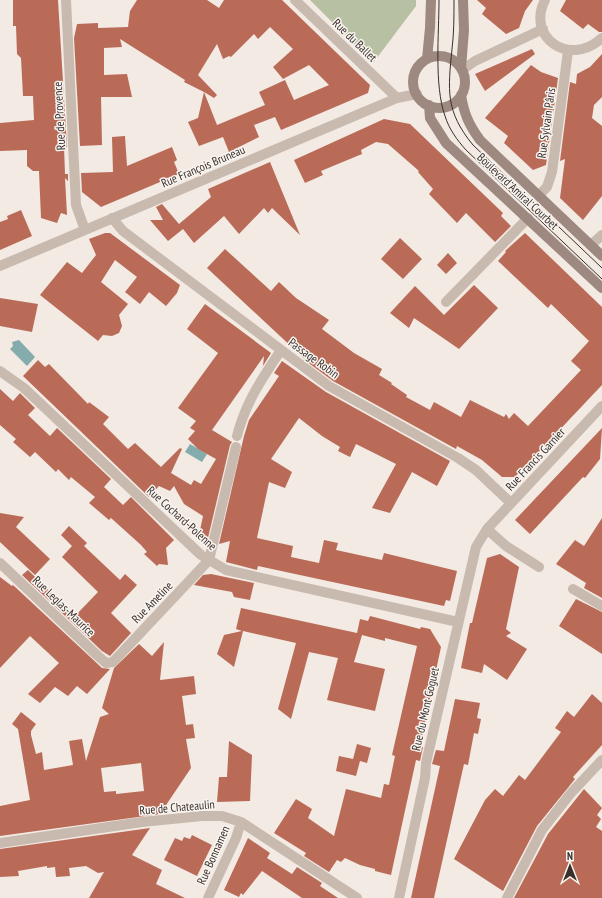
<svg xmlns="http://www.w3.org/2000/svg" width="602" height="898" font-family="'PT Sans Narrow',sans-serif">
<rect width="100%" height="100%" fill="#f2eae3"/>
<!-- green -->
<path fill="#b8c0a3" d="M310,0H416V6L373,63Z"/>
<!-- water -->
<path fill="#84acac" d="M19,340L35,357L27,366L10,349L13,346L12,342Z
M190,444L207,454L202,462L185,452Z"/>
<!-- building -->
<path fill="#ba6b58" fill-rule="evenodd" d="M13,0H58L67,147H64L65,174H68V181L65,178L67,215L61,213L57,223L41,218L39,171H33L27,166V150L0,151V123L34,120L33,96H23L21,58L17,54L16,26H13Z
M137,0H207L219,8L224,0H282L370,85L368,93L281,130L275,117L254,125L259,137L229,152L223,137L199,146L188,122L198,118L204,92L184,82L185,80L120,39L122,47L104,48V75L127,74L132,97H101L102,145L80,146L74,38L77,24L98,23V28L128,27L130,11ZM270,27L293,49L273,67L283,79L309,65L329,85L294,100L285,80L259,92L265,105L217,125L204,92L214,98L217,95L198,75L217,44L223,59L229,56L231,57L254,34L258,39Z
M477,0H533L525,11L519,28L506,34L482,14L486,8Z
M566,0H602V32H599L588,24L583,29L560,11Z
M532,49L535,54L485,91L475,74Z
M602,54V97L594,105L592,118L602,126V196L583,220L560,198L565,159L560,161L570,82L576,84L577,74L590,67Z
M531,65L541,72L558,78L546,165L533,170L504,143L508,136L485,118Z
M384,119L410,124L503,213L501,216L511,226L495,242L466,213L457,223L429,194L433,189L418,172L419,171L388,144L376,142L361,150L362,154L321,171L323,175L305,183L294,160Z
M125,136L127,166L172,147L177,160L174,162L179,174L101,207L82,192L81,173L113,172L112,137Z
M270,162L300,235L272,208L268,213L264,208L239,234L224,216L194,243L183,229L168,241L150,220H163L156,207L162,204L179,224L211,197L208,189Z
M21,210L32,236L0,250V222L8,219L7,216Z
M105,233H110L180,285L177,293L166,306L149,292L140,304L125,292L137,277L115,260L101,282L128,304L119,315L122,326L119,333L112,336L103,335L98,341L40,295L67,262L82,273L96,255L89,239Z
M525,233L602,307V385L515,477H502L482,460L457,446L456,449L333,381L310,364L207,268L225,249L271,291L279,282L296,298L329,320L322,329L354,353L382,369L379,375L392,383L391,384L407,395L406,397L430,410L434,402L461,417L470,400L504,417L506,414L509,419L514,413L528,426L581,370L571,361L589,341L551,304L548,308L498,261L506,252L505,251Z
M400,238L422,259L403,279L381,259Z
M448,253L457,263L446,274L437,265Z
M474,285L498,308L459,349L414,318L409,328L390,313L415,286L444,315Z
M0,298L38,304L32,332L0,326Z
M205,304L271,353L263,366L264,356L212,430L232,442L230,445L207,542L199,535L203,516L184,504L174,486L170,491L159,486L149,497L23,376L38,360L45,367L49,364L88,404L89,402L109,417L103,424L128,449L135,443L161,467L180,448L182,449L171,473L191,485L194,480L201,484L216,459L198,449L188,439L195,431L190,428L196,421L178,408L218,353L187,329Z
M282,361L326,392L450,461L437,486L412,472L390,513L372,508L396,464L356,444L350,457L338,451L340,447L322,436L299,418L271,459L292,472L285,488L269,482L257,538L293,546L291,557L319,563L324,540L338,543L336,550L382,560L384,553L457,571L450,601L446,600L444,606L258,566L257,570L226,562L230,541L219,544L244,436L249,420L279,376L274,373Z
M0,389L13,401L20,393L35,408L28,415L50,436L57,428L111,479L104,487L123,505L131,497L174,540L166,548L168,565L159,564L157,566L144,554L147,552L141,545L111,518L109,520L89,503L95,497L71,477L69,480L58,469L56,472L35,452L30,457L13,442L16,439L0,425Z
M602,428L600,459L585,478L583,477L530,534L515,520Z
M0,513L24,517L16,527L50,559L35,575L0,542Z
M602,518V598L584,588L586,583L556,564L575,540L584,546Z
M69,526L87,543L84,546L120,580L125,574L137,585L111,613L131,633L110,656L102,651L22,575L28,570L75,616L98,592L62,557L72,546L61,535Z
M500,554L519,567L506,629L511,633L506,636L527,649L507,680L484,664L482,673L461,668L470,623H472L487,558Z
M211,574L254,583L250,600L234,597L232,592L194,585L203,575Z
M0,577L12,586L13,585L102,668L110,669L87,694L77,686L68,696L55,687L40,703L28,694L59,663L30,636L0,668Z
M576,599L602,612V654L559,626Z
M241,608L357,633L360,619L368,621L370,616L420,629L421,627L430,629L441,647L420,746L423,747L420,761L416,760L391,875L375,871V869L360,865L345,858L341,862L337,860L329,872L304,856L306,853L274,833L296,799L312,809L308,818L334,836L346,789L381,798L384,784L389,785L395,756L392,755L417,646L385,638V641L362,635L354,662L385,669L375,711L327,700L338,658L309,652L291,719L278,709L296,643L243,631L234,667L217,654L224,635L242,631L236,629Z
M164,642L160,680L194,676L196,694L182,696L186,725L193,724L195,738L186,739L191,768L160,814L0,836V806L30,800L18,729L12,724L21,712L36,724L31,731V735L36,754L42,752L44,770L73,765L69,741L82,739L86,761L100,717L109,714L102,708L114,668L139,644L152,656ZM141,763L144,791L116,794V791L104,792L101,768Z
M592,694L602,703V745L573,777L575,779L537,826L503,891L454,859L485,800L495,789L503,796L519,775L525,780L561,732L555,728L567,711L574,717Z
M455,699L480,703L477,718L481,719L478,734L474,733L468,765L464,764L434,898H411L440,766L432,764L436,750L444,751Z
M229,741L252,755L250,801L217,802L219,777H227Z
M357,744L371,748L367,763L360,761L356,776L336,771L339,756L353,759Z
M584,789L602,808L597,815L601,819L596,827L602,831V898H514L548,834Z
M150,828L132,855L162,870L156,884L185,898H89L104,872L98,873L86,866L69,868L70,876L56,877L55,867L47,868V866L18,871L19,876L0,877V849Z
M192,835L212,845L197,876L164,860L175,838L182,841L184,837L190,839Z
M248,838L270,853L267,858L292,874L297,867L322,883L320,886L338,898H302L262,871L243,895L241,893L239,897L224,890Z"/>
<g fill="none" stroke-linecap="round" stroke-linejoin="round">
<!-- street -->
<path stroke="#c9baaf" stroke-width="10" d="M66,0L76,205L85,230
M295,0L397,98
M545,0C526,37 569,68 602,38
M462,70L475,61L543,29
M539,195L547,187L552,172L568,51
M112,218L123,231L329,386L458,458L476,470L511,503
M591,245L602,235
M0,266L397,98L417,94
M446,302L528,218
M0,371L24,388L201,555L226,570L458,622
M237,436C246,401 262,379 281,350
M487,529L506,546L539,567
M0,563L98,656L106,663L113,662L209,560L236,447
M573,589L602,606
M0,843L142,822L202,816H222L241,822L357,898
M208,898L236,838L241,822
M399,898L425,778L426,763L476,547L487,529L602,406
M507,898L542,830L571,793L602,760"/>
<!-- secondary -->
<path stroke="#9d8980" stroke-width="10" d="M413 82a26 26 0 1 1 52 0a26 26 0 1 1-52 0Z
M427,59L430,28L431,0
M461,68L464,30L463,0
M461,95C464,114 469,125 480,140L602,256
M429,105L430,118L446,143L602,288"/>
<!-- tram -->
<path stroke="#39302c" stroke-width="1" d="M439,0C439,34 434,85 445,116C449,129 457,140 466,150L602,279
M454,0C454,17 454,33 452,49C448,90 445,111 473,145L602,268"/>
</g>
<g text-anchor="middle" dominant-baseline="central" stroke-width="3" stroke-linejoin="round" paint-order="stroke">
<!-- street labels -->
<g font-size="12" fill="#39302c" stroke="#f9f4ef">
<text transform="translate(355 40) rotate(44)">Rue du Ballet</text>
<text transform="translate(59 116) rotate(-93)">Rue de Provence</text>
<text transform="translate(546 123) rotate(-82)">Rue Sylvain Pâris</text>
<text transform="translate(203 166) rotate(-23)">Rue François Bruneau</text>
<text transform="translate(518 191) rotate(43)">Boulevard Amiral Courbet</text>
<text transform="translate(314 358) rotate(36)">Passage Robin</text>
<text transform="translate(535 459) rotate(-47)">Rue Francis Garnier</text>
<text transform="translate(182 518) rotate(42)">Rue Cochard-Polenne</text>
<text transform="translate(152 602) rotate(-46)">Rue Ameline</text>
<text transform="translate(64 606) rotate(44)">Rue Leglas-Maurice</text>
<text transform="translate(425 709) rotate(-77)">Rue du Mont Goguet</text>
<text transform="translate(177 807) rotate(-5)">Rue de Chateaulin</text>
<text transform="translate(213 855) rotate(-66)">Rue Bonnamen</text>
</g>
</g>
<!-- north arrow -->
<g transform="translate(570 866)" stroke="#f9f4ef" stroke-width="3" paint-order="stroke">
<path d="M0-3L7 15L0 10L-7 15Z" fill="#39302c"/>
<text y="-6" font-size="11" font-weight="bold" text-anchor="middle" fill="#39302c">N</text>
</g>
</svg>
